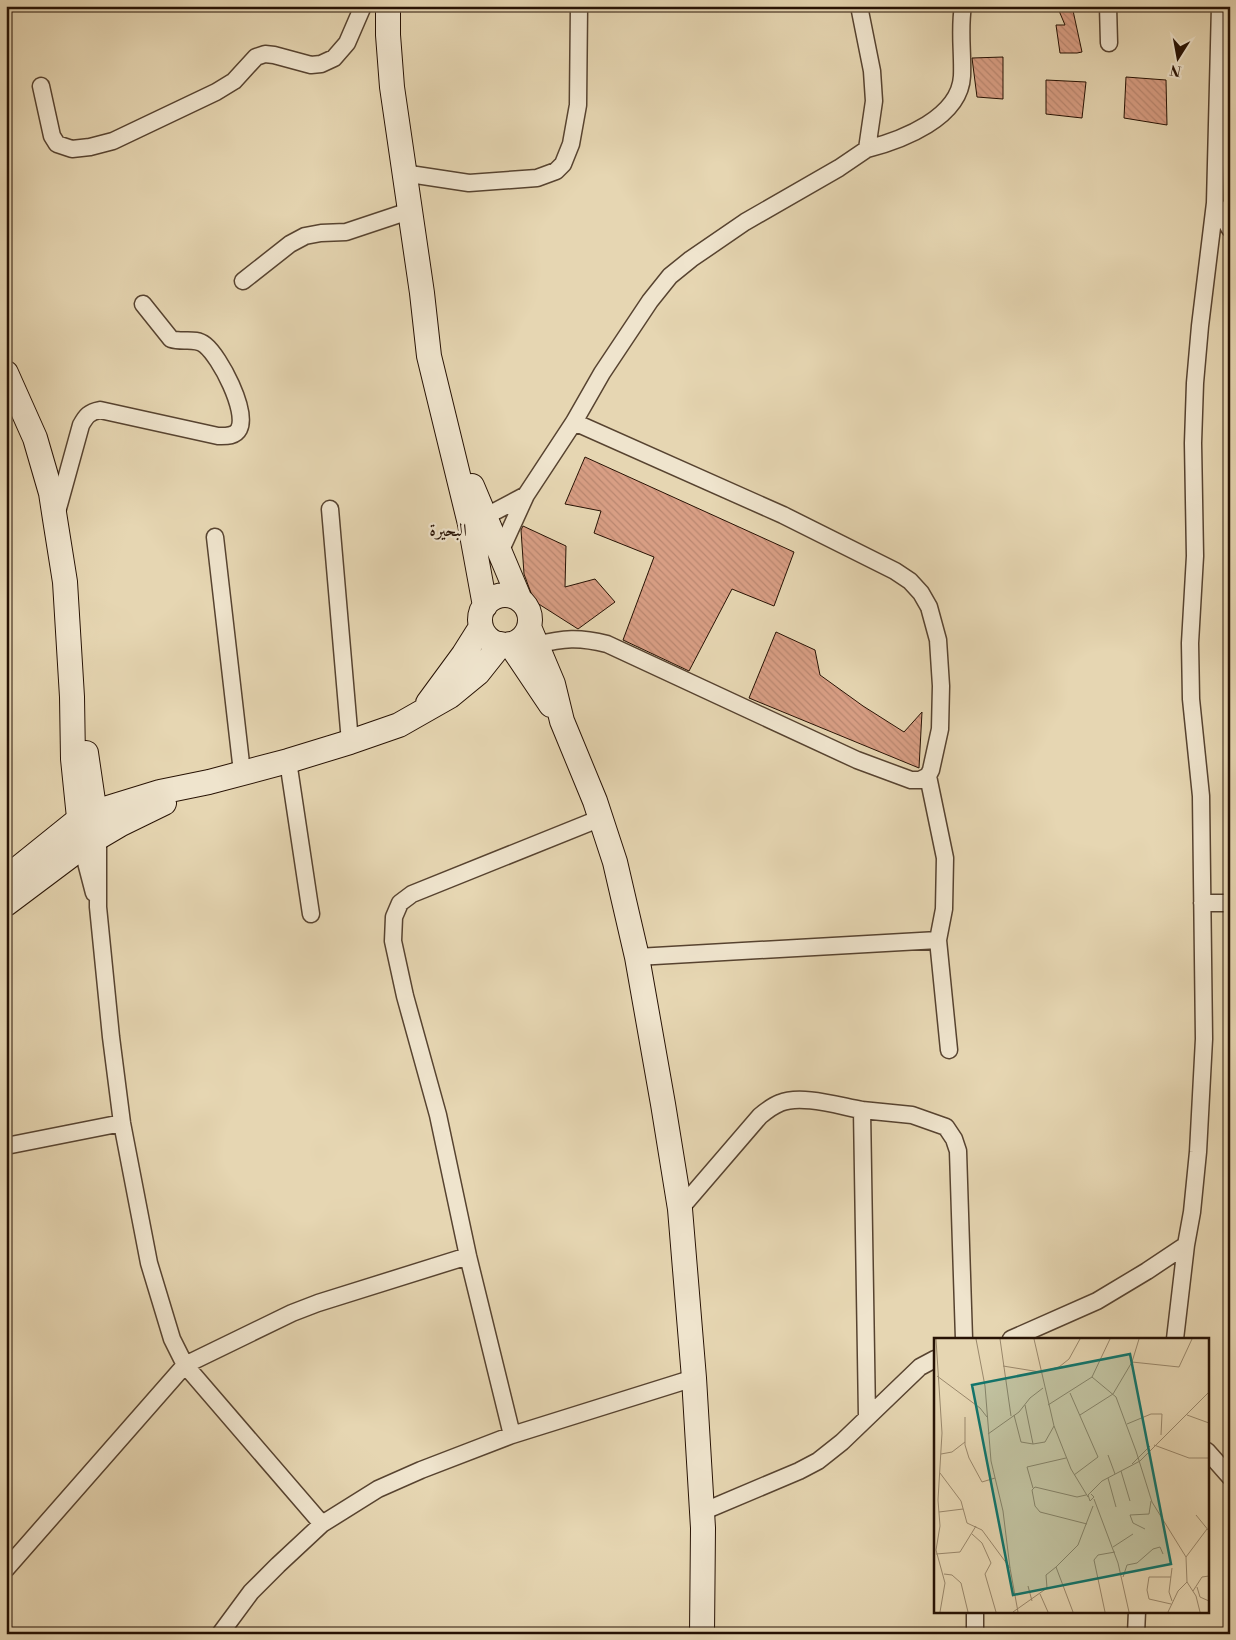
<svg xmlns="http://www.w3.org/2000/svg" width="1236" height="1640" font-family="'Libre Bodoni',Amiri,serif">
<defs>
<pattern id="building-back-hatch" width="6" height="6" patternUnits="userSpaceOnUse" patternTransform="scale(1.25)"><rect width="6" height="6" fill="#d89e84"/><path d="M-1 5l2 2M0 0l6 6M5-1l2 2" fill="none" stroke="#b98770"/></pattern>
</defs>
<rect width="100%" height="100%" fill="#e6d6b2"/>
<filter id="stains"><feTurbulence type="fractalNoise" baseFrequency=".004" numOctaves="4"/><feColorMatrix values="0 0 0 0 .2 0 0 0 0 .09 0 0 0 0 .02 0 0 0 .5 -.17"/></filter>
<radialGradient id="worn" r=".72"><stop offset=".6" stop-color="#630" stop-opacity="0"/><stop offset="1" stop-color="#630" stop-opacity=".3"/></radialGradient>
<!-- building -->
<path fill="url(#building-back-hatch)" stroke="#271204" d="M1057,6H1072L1082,52L1077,53H1060L1056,25H1065Z
M1003,57V99L977,97L972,58Z
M1126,77L1166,80L1167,125L1124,118Z
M1046,80L1086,82L1082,118L1046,114Z
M585,457L794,552L774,606L732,589L689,671L623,640L654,557L594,533L601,511L565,504Z
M523,526L566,546L565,587L595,579L615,602L578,629L534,601L524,574L521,530Z
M776,632L815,650L820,675L863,706L904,732L922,712L919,768L749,698Z"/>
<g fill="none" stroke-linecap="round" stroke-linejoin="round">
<!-- street casing -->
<g stroke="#574330" stroke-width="19">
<path id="street" d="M1108,6L1109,43
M1220,6L1215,203L1230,229
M41,86L52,136L57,144L72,149L90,147L113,141L216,92L234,81L256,57L265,54L274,55L311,65L321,64L334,58L347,43L363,6
M867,149C902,140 960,118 962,76C963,53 959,29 963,6
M403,173L469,183L537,178L556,171L563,164L571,144L578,105L579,6
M243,281L290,244L305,236L321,233L346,232L409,211
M330,509L350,742
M57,512L81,425C86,416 89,412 100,410L218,436C225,436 235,437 239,429C248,411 220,357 205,345C195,337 183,343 171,339L143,304
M477,521L526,495
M215,537L242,772
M500,552L526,495L574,422L602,373L650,301L670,276L691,259L745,222L839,168L867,149L874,101L872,71L859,6
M536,645C564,638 579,637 607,644L857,760L911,780H920L928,776L931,770L940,729L941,686L938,640L929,607L921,593L910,581L895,571L783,515L574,422
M288,761L311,914
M98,838V907L111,1037L122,1123L149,1263L172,1339L185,1365L322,1524
M82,847L94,893
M1202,903H1230
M938,940L949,1050
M637,957L938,940L944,909L945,858L928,776
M862,1110L912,1115L946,1127L954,1139L958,1151L964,1339
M6,1146L122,1123
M680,1209L760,1116C766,1111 772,1106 780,1103C801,1094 839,1106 862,1110L867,1416
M1011,1339L1097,1301L1147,1271L1186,1245
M1175,1339L1186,1245L1192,1212L1198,1152L1204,1039L1201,796L1191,699L1190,643L1195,556L1193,443L1195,383L1200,326L1215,203
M512,1435L468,1256L438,1115L405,996L393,941L394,917L400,903L412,894L601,818
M1207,1451L1230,1477
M702,1512L799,1471L818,1461L842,1442L920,1367L935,1359
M6,1569L185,1365L292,1313L318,1303L468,1256
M975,1611V1634
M220,1634L251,1592L278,1565L322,1524L378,1489L421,1470L512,1435L694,1378
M1136,1634L1137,1611"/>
</g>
<!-- secondary casing -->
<g stroke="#271204" stroke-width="26">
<path id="secondary" d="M388,6V35L392,87L422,293L429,356L470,524L485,606
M6,373L35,438L51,493L55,519L65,582L72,697L73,759L82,847
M472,486L520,600
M480 620a25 25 0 1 1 50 0a25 25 0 1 1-50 0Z
M529,627L553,684L562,721L595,801L615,862L637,957L663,1104L680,1209L694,1378L703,1528L702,1634
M510,644L551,705
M428,703L464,654L481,627
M86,753L97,828
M6,878L78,820L95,812L160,792L209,782L288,761L350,742L399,725L450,696L478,673L501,644
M6,904L82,847L121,824L164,803"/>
</g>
<!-- street -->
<use href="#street" stroke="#efe4cd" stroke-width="16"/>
<!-- secondary -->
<use href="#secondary" stroke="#efe4cd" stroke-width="24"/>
</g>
<g text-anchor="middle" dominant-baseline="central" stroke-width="4.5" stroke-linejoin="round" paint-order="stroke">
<!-- neighbourhood labels -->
<g font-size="18" fill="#271204" stroke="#efe4cd">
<text x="448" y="530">البحيرة</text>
</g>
</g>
<!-- overview -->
<g transform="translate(934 1338)">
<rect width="275" height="275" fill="#e6d6b2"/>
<path fill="none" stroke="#9a886c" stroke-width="1" d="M2,1L8,95L4,162L6,188L2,212L11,245L6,274M42,1L51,48L57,123L69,173L76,230M66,1L77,78M100,1L120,88L137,131L154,159M198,24L245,29L258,1M69,28L106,34L125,29L135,21L146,1M3,38L46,70L53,79M158,39L182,59L202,113M136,55L164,119L140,137M91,67L99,106L111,104L120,88M114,67L158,39L176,1M80,77L87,104L99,106M146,77L179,56L198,24L205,1M253,77L275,85M31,79V107L35,120L48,144L61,140M193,86L217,76H228L227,97M54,96L85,74L96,60L109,50M220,107L255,120H275M202,113L218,164L252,219L253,244L262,258L266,274M7,116L18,114L31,104M174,117L181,136M198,126L216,108M187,133L196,163M6,135L27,163L33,185L48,192L76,230L84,274M174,140L182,169M99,150L93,129L132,120M157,156L160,159L156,163L154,157L168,143L206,123L275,54M152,157L143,159L101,149L98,152L101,168L106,174L153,186M160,161L184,225L195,274M5,174L29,171M262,177L275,193M211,191L199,185L196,177L215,176L217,163M38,196L48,205L57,225L51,236L62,274M179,209L199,196M2,216L26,214L42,188M252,219L273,191M238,230L235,254L238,263M10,236L18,237L27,245L34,274M189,239L193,227L203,225L219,211L226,209L229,216M237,239H215L213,252L215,261L237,266M94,248L98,263M263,249L266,259L275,263M259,253L268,239L275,238M106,256L114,274M79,274L113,250L112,237L122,229M139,274L122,229L144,207L159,168M171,274L160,222L164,217L181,214M234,274L244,253L253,244"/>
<path fill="#0f766e" fill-opacity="0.15" stroke="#0f766e" stroke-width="2.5" d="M196,16L237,226L79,257L38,47Z"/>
<rect width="275" height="275" fill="none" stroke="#271204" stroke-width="2.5"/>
</g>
<!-- margin -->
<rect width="1236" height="1640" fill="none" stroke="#e6d6b2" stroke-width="25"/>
<rect x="8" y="8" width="1221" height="1625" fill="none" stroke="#271204" stroke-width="2.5"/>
<rect x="12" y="12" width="1211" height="1615" fill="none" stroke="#271204"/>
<!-- north arrow -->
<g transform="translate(1178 58) rotate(191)" stroke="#efe4cd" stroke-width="4" paint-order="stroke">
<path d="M0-4L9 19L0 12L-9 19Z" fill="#271204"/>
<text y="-8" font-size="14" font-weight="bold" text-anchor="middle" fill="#271204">N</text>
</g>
<rect width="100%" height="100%" filter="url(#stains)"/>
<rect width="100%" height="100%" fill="url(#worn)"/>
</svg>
